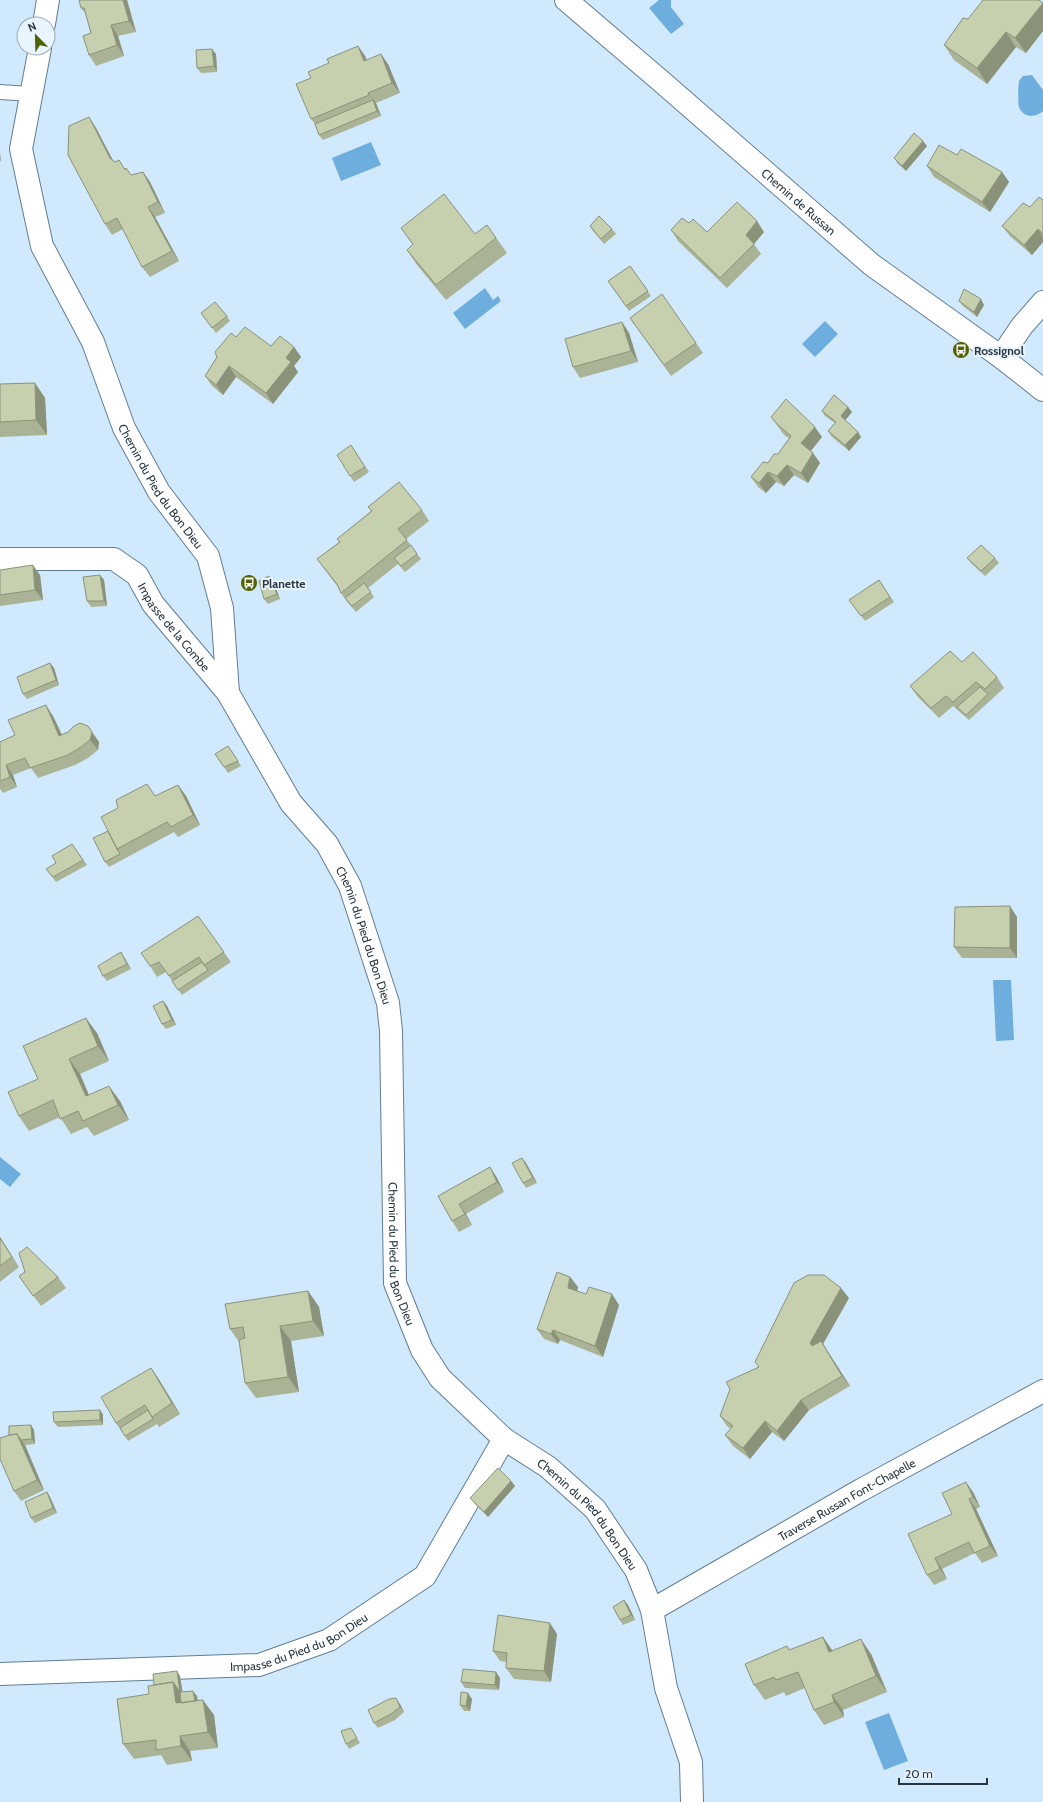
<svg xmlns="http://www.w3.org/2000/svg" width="1043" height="1802" font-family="Cabin,sans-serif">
<rect width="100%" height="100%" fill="#d0e9fd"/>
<!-- water -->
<path fill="#6eaedf" d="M659,0H671V7L684,24L671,34L649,8Z
M1032,75L1043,90V111C1036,118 1023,118 1019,107C1018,104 1018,85 1019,81C1020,79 1022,78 1023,76Z
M371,142L381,165L341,181L332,158Z
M485,288L493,300L498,296L501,301L465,329L453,313Z
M825,321L838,334L815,357L802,344Z
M993,980H1011L1014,1040L996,1041Z
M0,1157L21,1174L10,1187L0,1179Z
M889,1713L908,1761L884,1770L865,1722Z"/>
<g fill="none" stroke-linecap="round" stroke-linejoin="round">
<!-- service casing -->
<g stroke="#617d94" stroke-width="16">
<path id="service" d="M0,92L31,94"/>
</g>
<!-- minor casing -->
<g stroke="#617d94" stroke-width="24">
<g id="minor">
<path id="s1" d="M566,0L662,82L872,265L1001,357L1043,390"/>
<path d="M44,24L48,0"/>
<path id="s2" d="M40,48L21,149L42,246L93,342L124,428L159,492L208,556L222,608L228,693L291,803L327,844L350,886L388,1003L391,1031L395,1283L422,1350L440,1378L504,1439L548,1467L595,1509L636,1570L652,1610L666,1688L691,1762L692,1802"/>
<path d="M1001,357L1022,326L1043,302"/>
<path id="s3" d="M0,559H114L137,575L153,604L228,693"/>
<path id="s4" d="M652,1610L861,1490L1043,1391"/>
<path id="s5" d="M0,1674L259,1665L329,1640L425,1576L504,1439"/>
</g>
</g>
<!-- service -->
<use href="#service" stroke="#fff" stroke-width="14"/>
<!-- minor -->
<use href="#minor" stroke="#fff" stroke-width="22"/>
</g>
<!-- wall -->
<path fill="#aab396" d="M79,0H127L136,32L118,36L124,56L96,66L89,55L91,33L86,14L81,8Z
M1043,3V31L1026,53L1016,47L987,84L954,60L944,45Z
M358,46L365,56L367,60L388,64L400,93L376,103L381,116L323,140L319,135L315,124L311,119V78L329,63Z
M216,54L217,72L201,73L197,68Z
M89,117L96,128L113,161L126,169V168L131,175L143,172L150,182L165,213L155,217L179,261L150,277L142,267L123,229L112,235L105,224Z
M927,146L906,171L898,164L894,158Z
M957,155L1002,172L1009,182L990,212L934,177L927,166Z
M1043,200V242L1032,255L1010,236L1002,226L1030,207Z
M689,223L707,232H764L754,244L761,254L727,288L678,241L671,230Z
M487,225L507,253L446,300L417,265L407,250L413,245L401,228L475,234Z
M590,226L612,229L616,234L604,244L593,231Z
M630,266L651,296L629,311L608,281Z
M662,294L703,353L671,376L630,318Z
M959,301L984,305L977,317L963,306Z
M227,316L230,321L216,333L205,318Z
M622,322L629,333L638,362L580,378L573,367Z
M236,337L271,346L294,347L301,357L294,366L298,372L273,404L236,377L223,395L212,386L205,376L217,357Z
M35,383L45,398L47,435L0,437V384Z
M848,407L852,412L845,420L858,432L861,437L849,451L832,437L828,431L835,423L825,416L822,411Z
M771,417L822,437L811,451L820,463L808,483L794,475L784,486L776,482L766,493L758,487L751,477L778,454L789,438L784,435Z
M355,451L369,472L354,482L350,476Z
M368,507L422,510L429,521L406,539L421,559L405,572L398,564L368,588L374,597L356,612L348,603L341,593L338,587L325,570L317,559L339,542L337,539L371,511Z
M967,558H995L999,563L985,576L971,563Z
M0,570L40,575L43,600L0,606Z
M100,575L104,580L107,606L91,607L87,601Z
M269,576L273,581L280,599L268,604L264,599Z
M879,580L894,602L865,621L849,600Z
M962,662L997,677L1004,688L969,720L953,706L939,718L918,697L910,686Z
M50,663L54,668L59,685L27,699L23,694Z
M53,716L62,735L68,732L99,742L98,750L88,758L75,765L38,778L31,768L13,775L17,787L3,793L0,789V742Z
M232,751L241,766L228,773L215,754Z
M178,785L186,796L200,825L178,837L174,832L109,867L105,862L108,831L156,796Z
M72,844L87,865L56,882L46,869L56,863Z
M198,916L231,962L182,995L166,972L157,977L150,966Z
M1017,917V958H962L954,947Z
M121,952L131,969L107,981L103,976Z
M163,1001L167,1006L176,1025L166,1029L162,1024Z
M97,1033L109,1061L80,1074L89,1095L120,1101L129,1120L94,1136L87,1127L71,1134L60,1117L29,1131L19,1116L38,1079Z
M522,1158L526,1163L537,1183L526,1188L523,1183Z
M490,1167L497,1178L504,1192L466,1214L472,1225L459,1232L452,1221L438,1196Z
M0,1237L19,1267L0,1282Z
M25,1272L58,1277L66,1288L41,1306L19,1276Z
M570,1277L578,1287L577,1291L619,1305L603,1357L560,1340L558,1344L544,1339L537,1329Z
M308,1291L319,1307L324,1336L291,1341L299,1392L256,1398L245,1383L239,1342L230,1329Z
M849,1298L823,1344L850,1386L809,1410L784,1441L772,1432L750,1459L733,1446L725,1435L731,1429L727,1426L720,1416L759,1367Z
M151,1368L158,1378L180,1414L159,1427L157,1424L128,1441L116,1423Z
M100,1410L103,1415V1425L58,1427L54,1422Z
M31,1425L34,1430L35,1444L25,1445L44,1490L21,1501L14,1491L9,1435Z
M511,1481L515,1486L488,1517L474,1503L470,1498Z
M47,1492L50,1497L57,1513L35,1523L31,1518Z
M973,1492L980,1507L976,1509L998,1556L982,1563L975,1553L942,1569L947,1579L934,1585L927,1575L952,1514Z
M624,1600L628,1605L635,1620L623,1625L620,1620Z
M557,1634L551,1682L514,1679L506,1668L507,1662L500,1661L493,1651Z
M823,1637L833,1651L871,1654L887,1692L843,1710L844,1717L824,1725L814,1710L805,1688L786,1696L784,1692L765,1700L754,1685L787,1646L790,1650Z
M180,1676L182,1692L197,1696L198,1701L214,1715L218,1748L190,1751L192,1761L167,1765L161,1755L134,1759L123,1744L154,1685Z
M500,1678L499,1690L465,1688L461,1682Z
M472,1699L470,1711H464L460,1705Z
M400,1704L404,1712L395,1720L378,1728L374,1723Z
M351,1728L360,1743L349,1749L346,1744Z"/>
<!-- shaded-wall -->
<path fill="#8b927a" d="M123,0H127L136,32L129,21Z
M1043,3V31L1026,53L1015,38Z
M111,25L118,36L124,56L117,45Z
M1006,32L1016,47L987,84L977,68Z
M358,46L365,56L371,71L364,61Z
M212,49L216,54L217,72L214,66Z
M381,54L388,64L400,93L392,83Z
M368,93L376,103L381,116L377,111L373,100Z
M89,117L96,128L117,168L110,158Z
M923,141L927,146L906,171L902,166Z
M0,152L1,162L0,160Z
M143,172L150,182L165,213L158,202Z
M1002,172L1009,182L990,212L982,202Z
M148,207L155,217L179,261L172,251Z
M757,221L764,232L754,244L746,235Z
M1038,229L1043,237V242L1032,255L1024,245Z
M981,299L984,305L977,317L974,312Z
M622,322L629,333L638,362L631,351Z
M294,347L301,357L294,366L298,372L273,404L266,393L286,358Z
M229,366L236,377L223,395L216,385Z
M35,383L45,398L47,435L36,420Z
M848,407L852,412L844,422L841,416Z
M815,427L822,437L808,454L801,443Z
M858,432L861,437L849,451L845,445Z
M813,453L820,463L808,483L801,473Z
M787,465L794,475L784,486L777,476Z
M768,472L776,482L766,493L759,483Z
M33,565L40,575L43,600L35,590Z
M100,575L104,580L107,606L104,601Z
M269,576L273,581L280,599L277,594Z
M50,663L54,668L59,685L56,680Z
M46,705L53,716L67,746L59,736Z
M88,726L99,742L98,750L90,740Z
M6,765L13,775L17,787L10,777Z
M178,785L186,796L200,825L193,815Z
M1010,906L1017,917V958L1010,948Z
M121,952L124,957L131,969L127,964Z
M163,1001L167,1006L176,1025L172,1020Z
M86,1018L97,1033L109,1061L98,1046Z
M69,1059L80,1074L96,1112L86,1096Z
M109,1086L120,1101L129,1120L118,1105Z
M522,1158L526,1163L537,1183L533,1178Z
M490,1167L497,1178L504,1192L497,1182Z
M459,1204L466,1214L472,1225L465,1214Z
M0,1237L19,1267L0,1238Z
M570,1277L578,1287L576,1298L568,1288Z
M841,1288L849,1298L823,1344L850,1386L842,1376L819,1356L810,1343Z
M308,1291L319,1307L324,1336L313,1321Z
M612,1294L619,1305L603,1357L595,1346Z
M280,1326L291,1341L299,1392L288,1377Z
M553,1330L560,1340L558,1344L551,1334Z
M151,1368L158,1378L180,1414L172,1403Z
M801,1400L809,1410L784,1441L777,1431Z
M100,1410L103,1415V1425L100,1420Z
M765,1421L772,1432L750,1459L743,1448Z
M31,1425L34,1430L35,1444L32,1439Z
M17,1434L25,1445L44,1490L37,1480Z
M511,1481L515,1486L488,1517L484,1512Z
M966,1482L973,1492L980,1507L973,1497Z
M47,1492L50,1497L57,1513L53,1508Z
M969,1499L976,1509L998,1556L990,1546Z
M935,1558L942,1569L947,1579L940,1569Z
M624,1600L628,1605L635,1620L631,1615Z
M550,1623L557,1634L551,1682L544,1671Z
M823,1637L833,1652H829Z
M861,1639L871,1654L887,1692L876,1676Z
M177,1671L180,1676L186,1713L176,1703L173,1682Z
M496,1672L500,1678L499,1690L495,1685Z
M193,1691L197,1696L200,1717L196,1711Z
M468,1693L472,1699L470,1711L466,1706Z
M832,1695L843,1710L844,1717L834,1702Z
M396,1698L400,1704L404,1712L400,1707Z
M203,1700L214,1715L218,1748L208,1732Z
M180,1736L190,1751L192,1761L181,1746Z"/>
<!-- building -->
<path fill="#c6d0ae" stroke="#8b927a" d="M79,0H123L129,21L111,25L117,45L89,55L83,36L91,33L84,8H81Z
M983,0H1039L1043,3L1015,38L1006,32L977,68L944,45L963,18L968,19Z
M358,46L364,61L381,54L392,83L368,93L369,95L311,119L296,84L311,78L308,72L329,63L327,59Z
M212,49L214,66L197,68L196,50Z
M373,100L377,111L319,135L315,124Z
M89,117L110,158L115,162L119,160L125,170L126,168L131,175L143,172L158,202L148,207L172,251L142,267L117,218L105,224L68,155L69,126Z
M914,133L923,141L902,166L894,158Z
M939,145L957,155L961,149L1002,172L982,202L927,166Z
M444,194L475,234L487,225L496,238L436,285L407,250L413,244L401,228Z
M1039,197L1043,200V234L1038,229L1024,245L1002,226L1023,203L1030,207Z
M737,202L757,221L746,235L754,244L720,278L671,230L682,218L689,223L693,219L707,232Z
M599,216L612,229L601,239L590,226Z
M630,266L648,291L626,306L608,281Z
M964,289L981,299L974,312L959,301Z
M662,294L696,343L664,365L630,318Z
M215,302L227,316L212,328L201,313Z
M622,322L631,351L573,367L565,339Z
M245,327L271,346L280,336L294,347L286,358L291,362L266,393L229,366L216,385L205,376L217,357L215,352L231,333L236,337Z
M35,383L36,420L0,422V384Z
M834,395L848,407L841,416L858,432L845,445L828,431L836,422L822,411Z
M786,399L815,427L801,443L813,453L801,473L787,465L777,476L768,472L759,483L751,477L763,462L768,463L774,454H778L791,436L777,424L771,417Z
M351,445L365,467L350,476L337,455Z
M399,482L422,510L398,529L407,540L341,593L337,584L317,559L340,542L337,539L372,511L368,507Z
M411,545L417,554L401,566L394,558Z
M981,545L995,558L981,571L967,558Z
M33,565L35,590L0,595V570Z
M100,575L104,601H87L83,577Z
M269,576L277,594L264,599L259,581Z
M879,580L890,597L861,616L849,600Z
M364,583L371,592L352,606L345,598Z
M950,651L962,662L973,652L997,677L985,689L976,682L953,702L946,696L931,708L910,686Z
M50,663L56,680L23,694L17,677Z
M980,687L988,694L966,715L957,707Z
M46,705L59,736L68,732L74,726L80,723L88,726L92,732L90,740L81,747L68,755L30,768L25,758L6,765L10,777L0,781V742L15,735L8,720Z
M228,746L238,761L224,767L215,754Z
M147,784L155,796L178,785L193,815L171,827L167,822L117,849L101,817L118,808L116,800Z
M108,831L117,849L120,854L105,862L93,838Z
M72,844L83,860L53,877L46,869L56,863L52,856Z
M1010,906V948L954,947L955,907Z
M198,916L224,952L204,965L199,957L169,976L159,962L150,966L141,953Z
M121,952L127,964L103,976L98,966Z
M202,962L208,970L178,990L172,981Z
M163,1001L172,1020L162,1024L153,1006Z
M86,1018L98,1046L69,1059L86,1096L109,1086L118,1105L83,1121L78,1111L60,1119L53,1100L19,1116L8,1092L38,1079L23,1046Z
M522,1158L533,1178L523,1183L512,1163Z
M490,1167L497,1182L459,1204L465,1214L452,1221L438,1196Z
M0,1238L12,1257L0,1266Z
M27,1247L58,1277L33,1296L19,1276L25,1272L19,1253Z
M557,1272L570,1277L568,1288L586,1294L589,1287L612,1294L595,1346L553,1330L551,1334L537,1329Z
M808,1275H824L841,1288L810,1343L812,1346L821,1341L842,1376L801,1400L777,1431L765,1421L743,1448L725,1435L733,1426L720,1416L730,1389L726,1382L759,1367L755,1362L794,1283Z
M308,1291L313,1321L280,1326L288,1377L245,1383L239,1340L245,1338L243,1327L230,1329L225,1304Z
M151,1368L172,1403L152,1417L145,1405L116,1423L101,1397Z
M100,1410V1420L54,1422L53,1412Z
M148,1410L153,1419L125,1436L120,1428Z
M31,1425L32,1439L21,1440L17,1434L9,1435V1426Z
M17,1434L37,1480L14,1491L0,1459V1438L10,1435Z
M498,1468L511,1481L484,1512L470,1498Z
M966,1482L973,1497L969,1499L990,1546L974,1553L969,1542L935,1558L940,1569L927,1575L908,1534L952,1514L942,1493Z
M47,1492L53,1508L31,1518L25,1502Z
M624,1600L631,1615L620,1620L613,1607Z
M498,1615L550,1623L544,1671L506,1668L507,1653L493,1651Z
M823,1637L829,1652L861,1639L876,1676L832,1695L834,1702L814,1710L798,1672L776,1680L774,1677L754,1685L745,1664L787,1646L789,1650Z
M463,1669L496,1672L495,1685L461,1682Z
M177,1671L180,1692L173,1682L154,1685L153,1674Z
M173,1682L176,1703L203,1700L208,1732L180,1736L181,1746L156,1750V1740L123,1744L117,1699L149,1694L148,1686Z
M193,1691L195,1701L181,1703L180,1692Z
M461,1692L468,1693L466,1706L460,1705Z
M396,1698L400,1707L391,1714L374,1723L368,1710L389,1699Z
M351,1728L357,1738L346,1744L341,1731Z"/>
<!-- icons -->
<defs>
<g id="bus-disc" transform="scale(0.9)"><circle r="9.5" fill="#516208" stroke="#e8f4fe"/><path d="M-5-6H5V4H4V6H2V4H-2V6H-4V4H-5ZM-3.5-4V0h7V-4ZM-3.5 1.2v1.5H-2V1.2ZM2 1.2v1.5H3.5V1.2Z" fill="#fff"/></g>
</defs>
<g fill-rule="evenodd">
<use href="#bus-disc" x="961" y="350"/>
<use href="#bus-disc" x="249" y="583"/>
</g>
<g text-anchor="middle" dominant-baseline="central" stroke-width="4" stroke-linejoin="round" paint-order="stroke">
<!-- street labels -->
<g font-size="12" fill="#2a3741" stroke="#e8f4fe">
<text stroke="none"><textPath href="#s1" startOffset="308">Chemin de Russan</textPath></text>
<text stroke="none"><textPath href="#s2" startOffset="471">Chemin du Pied du Bon Dieu</textPath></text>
<text stroke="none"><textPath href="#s3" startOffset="206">Impasse de la Combe</textPath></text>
<text stroke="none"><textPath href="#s2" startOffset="975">Chemin du Pied du Bon Dieu</textPath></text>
<text stroke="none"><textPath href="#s2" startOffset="1299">Chemin du Pied du Bon Dieu</textPath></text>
<text stroke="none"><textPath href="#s4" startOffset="224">Traverse Russan Font-Chapelle</textPath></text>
<text stroke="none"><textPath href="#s2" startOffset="1635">Chemin du Pied du Bon Dieu</textPath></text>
<text stroke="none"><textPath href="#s5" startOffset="304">Impasse du Pied du Bon Dieu</textPath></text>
</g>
<!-- poi labels -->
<g font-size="12" font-weight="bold" fill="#2a3741" stroke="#e8f4fe" text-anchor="start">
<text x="974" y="350">Rossignol</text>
<text x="262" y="583">Planette</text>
</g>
</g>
<!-- north arrow -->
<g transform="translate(36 36) rotate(337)"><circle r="19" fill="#e8f4fe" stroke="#9ca8b2"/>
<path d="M0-3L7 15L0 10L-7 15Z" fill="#516208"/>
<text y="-6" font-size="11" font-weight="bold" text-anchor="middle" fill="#2a3741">N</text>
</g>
<!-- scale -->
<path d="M899 1778v6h88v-6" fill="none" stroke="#2a3741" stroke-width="2"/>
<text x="905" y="1778" font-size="12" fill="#2a3741" stroke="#e8f4fe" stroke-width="3" paint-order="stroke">20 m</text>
</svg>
